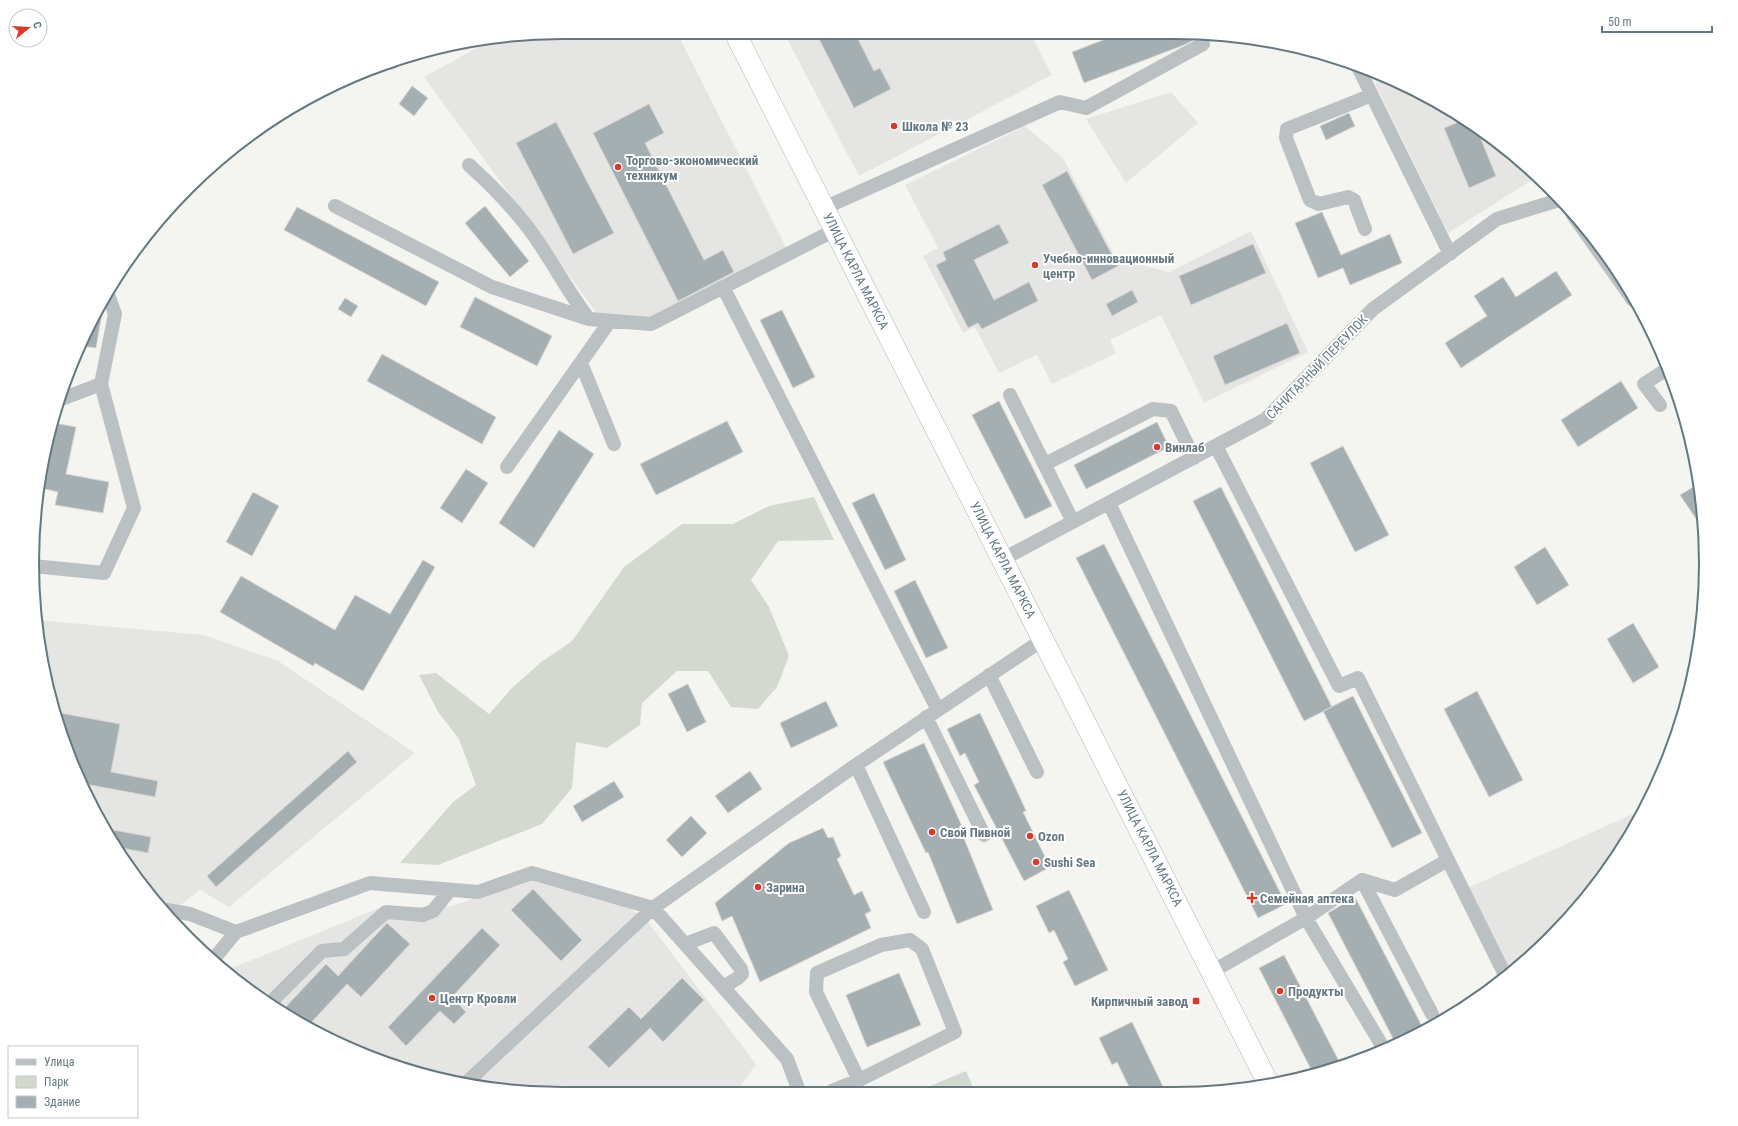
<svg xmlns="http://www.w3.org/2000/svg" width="1738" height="1126" font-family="'Roboto Condensed',sans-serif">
<rect width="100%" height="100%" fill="#f4f4f1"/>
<!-- built -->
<path fill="#e5e5e4" d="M497,37H679L791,257L651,324L598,315L424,77Z
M786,37H1032L1052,75L859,176Z
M1388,78L1410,87L1525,164L1537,177L1448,233L1375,83Z
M1171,92L1198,123L1126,183L1086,119Z
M1025,126L1063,158L1116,259L1169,272L1251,231L1308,352L1204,403L1161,315L1110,340L1116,353L1052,384L1037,355L999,373L975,327L963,333L923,256L938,248L905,185Z
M37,620L204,635L278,661L415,753L229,907L200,890L166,916L103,829L50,700Z
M1644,809L1635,828L1574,913L1505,978L1463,890Z
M530,879L617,898L648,922L756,1064L737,1091L494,1089L360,1053L268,1005L225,971L379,908L452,906Z"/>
<!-- green -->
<path fill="#d4d9d0" d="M421,53L393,70L380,66L393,60Z
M814,497L834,540L778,541L751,580L769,607L789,656L777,687L758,709L731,707L708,671H677L642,703L640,725L607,748L576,742L572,788L542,824L438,865L400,863L453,802L476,785L459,739L438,712L419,675L436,673L489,714L511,689L540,663L572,641L624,567L682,524H733L769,506Z
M966,1071L975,1092L918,1091Z"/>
<!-- building -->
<path fill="#a5aeb1" stroke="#d6d5d3" d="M818,37H857L874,71L880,68L891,89L854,108Z
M1111,37H1199L1184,45L1084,83L1072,52Z
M412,86L428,98L414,116L399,104Z
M649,104L664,133L645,143L704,260L723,250L734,272L678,301L593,133Z
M1349,113L1355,126L1326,140L1320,126Z
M1461,121L1478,132L1496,176L1469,188L1444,128Z
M556,122L614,233L573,254L516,143Z
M1067,171L1118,266L1092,280L1042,185Z
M485,206L529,261L510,277L465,223Z
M297,207L439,282L426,306L284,230Z
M1322,212L1341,255L1390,234L1402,263L1350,285L1343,268L1318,278L1295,223Z
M999,224L1009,243L974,260L994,300L1029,282L1038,301L982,329L978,323L968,328L936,265L946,260L943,252Z
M1253,244L1266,273L1191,305L1179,276Z
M1556,271L1572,295L1461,368L1445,343L1487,316L1474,296L1503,277L1516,297Z
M1132,290L1138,302L1112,316L1106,304Z
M475,297L552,336L537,366L460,327Z
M345,298L358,306L351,317L338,309Z
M99,306L103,307L96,348L81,346Z
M782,310L815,377L793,388L760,320Z
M1287,323L1300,353L1225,385L1213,356Z
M382,354L496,417L482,444L367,381Z
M1621,381L1638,408L1578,447L1561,420Z
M999,401L1052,506L1025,519L972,415Z
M727,421L743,452L656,495L640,464Z
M1157,422L1169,447L1086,489L1074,465Z
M54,423L76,427L66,474L109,482L103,513L55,505L58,492L41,488Z
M559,430L594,454L534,548L499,523Z
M1343,446L1389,535L1355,552L1310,463Z
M466,469L488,483L462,523L440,508Z
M1698,484L1705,528V532L1680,495Z
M1221,487L1332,707L1304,721L1193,501Z
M253,492L279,506L252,556L226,542Z
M874,493L906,560L885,570L852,503Z
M1104,544L1286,904L1258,918L1076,558Z
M1545,547L1569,585L1537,605L1514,567Z
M423,560L435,567L363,691L315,663L313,666L220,612L241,576L335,630L355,595L390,614Z
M915,580L948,648L926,658L894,591Z
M1633,623L1659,667L1633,683L1607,639Z
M688,684L706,722L687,732L668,694Z
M1477,691L1523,780L1489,797L1444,709Z
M1353,696L1422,833L1392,848L1323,711Z
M826,701L838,726L791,748L780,723Z
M55,712L120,724L111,772L158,781L155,797L85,784Z
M980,713L1018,793L1026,811L1023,812L1050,867L1024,881L974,785L979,782L965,753L960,756L947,729Z
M924,743L966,835L963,836L993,910L957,924L928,852L926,853L883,762Z
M348,751L357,762L216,887L207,876Z
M750,771L762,789L728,813L715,796Z
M614,781L624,797L582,822L573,806Z
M691,816L707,833L682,857L666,840Z
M103,828L151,837L148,853L116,847Z
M823,828L828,838L833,837L841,856L837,859L854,895L862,891L871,911L865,914L871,928L760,982L732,916L722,921L715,903L789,843Z
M533,889L582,940L561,961L511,910Z
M1069,890L1108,970L1075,986L1063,962L1068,959L1054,930L1049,933L1036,906Z
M1355,897L1424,1030L1396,1044L1328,913Z
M387,923L410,944L361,997L347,984L308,1026L281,1012L326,964L338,976Z
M482,928L500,945L452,997L466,1012L454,1024L440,1011L406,1046L388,1027Z
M1284,955L1341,1065L1314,1075L1259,968Z
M899,973L921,1025L867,1047L846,995Z
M682,978L704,1000L663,1042L650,1028L609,1068L588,1047L629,1007L641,1019Z
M1132,1022L1166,1093H1132L1117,1062L1112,1065L1099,1038Z"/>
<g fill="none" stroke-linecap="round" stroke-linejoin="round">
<!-- highway casing -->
<g stroke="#b0b5b7" stroke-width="22">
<path id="highway" d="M737,37L1268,1083"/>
</g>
<!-- minor -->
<path stroke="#bbc0c2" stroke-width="14" d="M1358,67L1450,254
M469,165C490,184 509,203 526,225C549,254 565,289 589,319
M335,206L492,287L589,319L651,324L835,230
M824,208L1060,102L1086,108L1203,44
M1573,215L1633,300
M1365,229L1354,200L1348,197L1319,204L1310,200L1286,138L1287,129L1372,95
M723,287L938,710
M581,363L614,444
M1010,395L1073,522
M59,400L101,384L115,314L107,292
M1660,405L1644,384L1667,369
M1045,464L1153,409L1171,411L1194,458
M507,467L610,321
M1109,503L1306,918L1362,880L1395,890L1448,860L1358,678L1339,686L1216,446
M1003,559L1266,419L1373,309L1497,219L1559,200
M33,566L104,573L134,508L101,384
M989,675L1037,772
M926,717L984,835
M856,765L924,912
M1448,860L1506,977
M1362,880L1432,1014
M161,909L190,914L236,932
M685,944L714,933L741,969L742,974L738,978L723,987
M212,961L236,932L370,883L478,892L532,873L653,908L787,1059L799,1091
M1213,971L1306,918L1384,1049
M274,999L322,951L344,949L386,912L423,915L433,911L450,890
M467,1082L653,908L856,765L1044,639
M832,1091L859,1080L955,1032L922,949L910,940L881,945L817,973L816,992L859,1080"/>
<!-- highway -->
<use href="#highway" stroke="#fff" stroke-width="21"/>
</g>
<!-- markers -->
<g fill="#d93b2b" stroke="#fff" stroke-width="1.5">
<circle cx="894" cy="126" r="4"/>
<circle cx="618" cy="167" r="4"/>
<circle cx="1035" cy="265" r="4"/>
<circle cx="1157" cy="447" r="4"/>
<circle cx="932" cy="832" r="4"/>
<circle cx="1030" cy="836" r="4"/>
<circle cx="1036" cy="862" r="4"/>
<circle cx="758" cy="887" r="4"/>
<path d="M1250 892h4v4h4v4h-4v4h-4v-4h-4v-4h4z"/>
<circle cx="1280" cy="991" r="4"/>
<circle cx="432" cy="998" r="4"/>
<rect x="1192" y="997" width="8" height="8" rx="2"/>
</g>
<g text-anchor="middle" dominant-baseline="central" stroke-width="4" stroke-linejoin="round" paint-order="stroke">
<!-- poi labels -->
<g font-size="13" font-weight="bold" fill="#657880" stroke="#fff" text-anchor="start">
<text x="902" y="126">Школа № 23</text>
<text x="626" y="160">Торгово-экономический<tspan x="626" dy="15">техникум</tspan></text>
<text x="1043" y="258">Учебно-инновационный<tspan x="1043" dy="15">центр</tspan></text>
<text x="1165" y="447">Винлаб</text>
<text x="940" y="832">Свой Пивной</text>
<text x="1038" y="836">Ozon</text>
<text x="1044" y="862">Sushi Sea</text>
<text x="766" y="887">Зарина</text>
<text x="1260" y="898">Семейная аптека</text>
<text x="1288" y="991">Продукты</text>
<text x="440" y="998">Центр Кровли</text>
<text x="1188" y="1001" text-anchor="end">Кирпичный завод</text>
</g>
<!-- street labels -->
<g font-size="13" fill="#657880" stroke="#fff">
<text transform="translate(856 271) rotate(63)">УЛИЦА КАРЛА МАРКСА</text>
<text transform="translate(1317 367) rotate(-46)">САНИТАРНЫЙ ПЕРЕУЛОК</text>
<text transform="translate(1003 560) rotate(63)">УЛИЦА КАРЛА МАРКСА</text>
<text transform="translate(1150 848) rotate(63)">УЛИЦА КАРЛА МАРКСА</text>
</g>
</g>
<!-- crop -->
<path d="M0 0H1738V1126H0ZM563 39H1175A524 524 0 0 1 1699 563V563A524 524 0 0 1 1175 1087H563A524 524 0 0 1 39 563V563A524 524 0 0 1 563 39Z" fill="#fff" fill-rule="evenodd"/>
<path fill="none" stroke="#657880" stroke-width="2" d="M563 39H1175A524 524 0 0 1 1699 563V563A524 524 0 0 1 1175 1087H563A524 524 0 0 1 39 563V563A524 524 0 0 1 563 39Z"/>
<!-- legend -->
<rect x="8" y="1046" width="130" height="72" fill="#ffffff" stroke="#c1c9cc"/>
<rect x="16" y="1059" width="20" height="6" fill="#bbc0c2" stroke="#c1c9cc"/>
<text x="44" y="1066" font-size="12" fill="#657880">Улица</text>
<rect x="16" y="1076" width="20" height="12" fill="#d4d9d0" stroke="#c1c9cc"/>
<text x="44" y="1086" font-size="12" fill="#657880">Парк</text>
<rect x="16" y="1096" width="20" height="12" fill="#a5aeb1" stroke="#c1c9cc"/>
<text x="44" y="1106" font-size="12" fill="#657880">Здание</text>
<!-- north arrow -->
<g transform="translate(28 28) rotate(72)"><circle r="19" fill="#ffffff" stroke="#c1c9cc"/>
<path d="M0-3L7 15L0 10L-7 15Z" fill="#d93b2b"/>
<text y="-6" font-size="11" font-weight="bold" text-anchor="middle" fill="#657880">С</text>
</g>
<!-- scale -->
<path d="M1602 26v6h110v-6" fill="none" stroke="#657880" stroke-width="2"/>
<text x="1608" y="26" font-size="12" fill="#657880" stroke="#ffffff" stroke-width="3" paint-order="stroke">50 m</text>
</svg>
